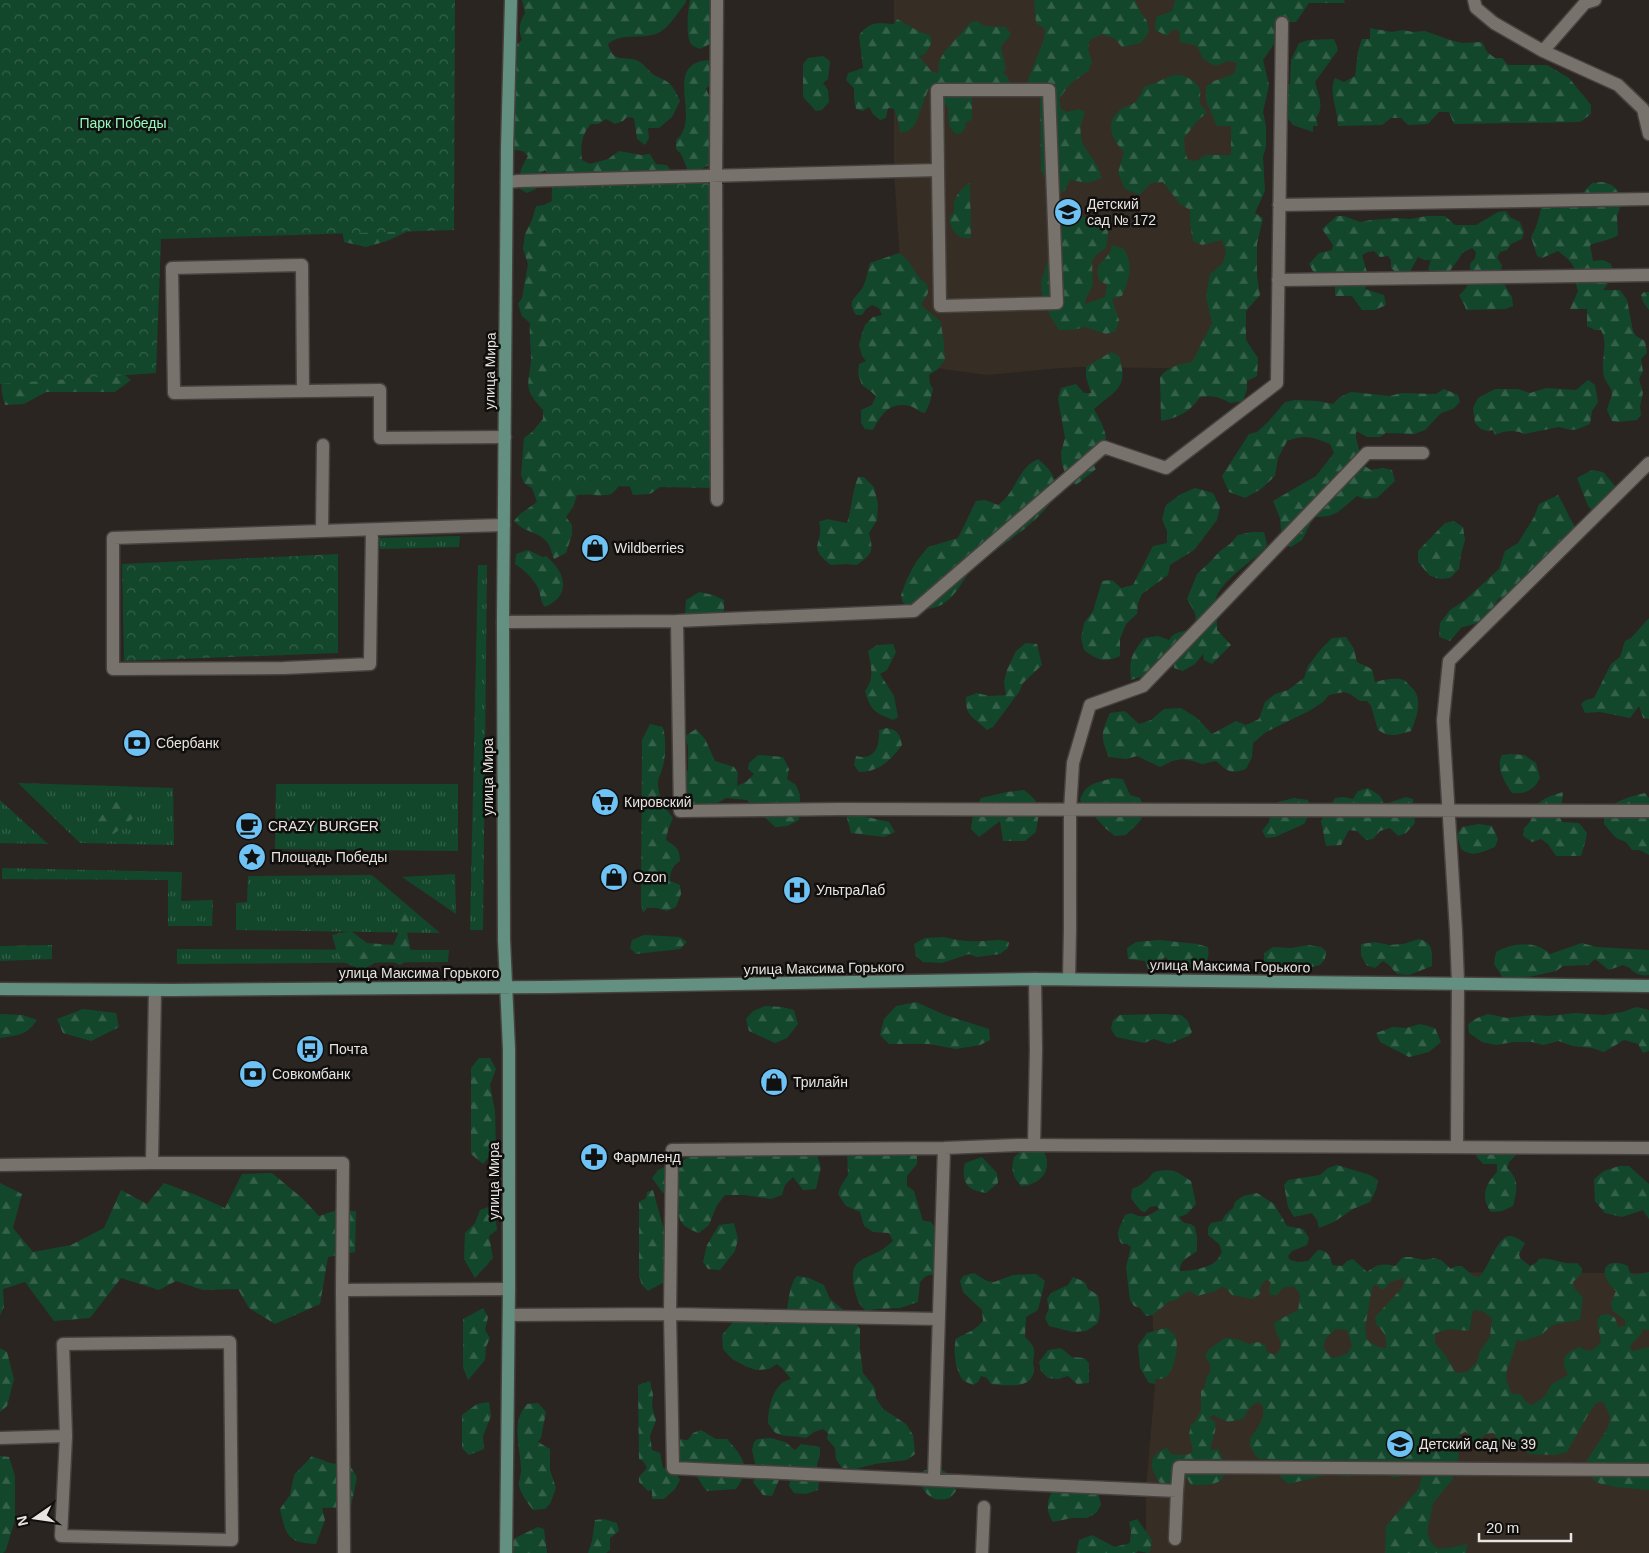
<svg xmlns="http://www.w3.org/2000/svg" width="1649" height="1553" font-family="Helvetica,sans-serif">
<defs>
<pattern id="grass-tufts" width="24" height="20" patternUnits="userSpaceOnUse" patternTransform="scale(1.25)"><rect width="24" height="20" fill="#13472c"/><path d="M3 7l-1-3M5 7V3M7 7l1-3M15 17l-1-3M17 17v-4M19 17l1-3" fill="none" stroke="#35614a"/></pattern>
<pattern id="forest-firs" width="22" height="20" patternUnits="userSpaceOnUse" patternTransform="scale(1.25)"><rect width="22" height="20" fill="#13472c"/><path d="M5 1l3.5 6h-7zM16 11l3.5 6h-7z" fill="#35614a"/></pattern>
<pattern id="park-crowns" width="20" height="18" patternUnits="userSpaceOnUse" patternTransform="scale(1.25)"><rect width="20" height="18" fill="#13472c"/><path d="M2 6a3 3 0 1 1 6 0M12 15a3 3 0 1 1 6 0" fill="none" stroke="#35614a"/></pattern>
</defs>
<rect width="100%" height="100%" fill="#2a2521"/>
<!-- built -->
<path fill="#362d24" d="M894,0H1243L1236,369L1079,367L1049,369L987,375L907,364L894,172Z
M1151,1271L1649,1273V1553H1146V1489L1155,1384Z"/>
<!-- grass -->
<path fill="url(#grass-tufts)" d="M460,536L459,547L380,549L379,538Z
M478,565H487L483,930H470Z
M18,783L173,788L174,845L80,843Z
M276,784H458V851L275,849Z
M0,800L48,844L0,843Z
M2,868L182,872L181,901L213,900L212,926H168V880L2,879Z
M455,874L456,914L402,877Z
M372,875L440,933L236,930V903L247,902L248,876Z
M52,945V959L0,961V946Z
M177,949L449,950L448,962L177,964Z"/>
<!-- forest -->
<path fill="url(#forest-firs)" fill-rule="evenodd" d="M522,0H686V2C680,10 669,27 660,32C644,41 623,31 608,44C613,63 623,56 636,60C644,63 647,70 654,75C657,77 661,78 664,80C673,84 676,93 680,101L672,117L659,128H648L649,138L645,145L637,139L634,118L627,117L623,121L615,124L606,119L598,124H591C582,133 580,147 582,160L590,164L608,159L619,151L641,155L650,154L656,164L667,165L675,177L622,482C619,485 615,492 611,494C604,497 587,493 577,495L573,507L566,517L572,525V534L566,553L554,559C552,553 550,544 545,540C536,531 523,532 514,521L520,514L537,502L532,488L524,483L521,475L524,438L532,432L543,419V410C522,387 529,387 531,359C531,348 529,335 530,323L522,316L518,304L522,298L528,264L523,249L525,234L532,220L536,206L544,205L558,198L552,180L545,170L533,180L536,189L527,193L520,189C517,176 522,166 528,156L523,151L507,149L510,50L522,40C518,29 519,23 525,13Z
M690,0H721C719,21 723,42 699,49C697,47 694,47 692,45C685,38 688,9 690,0Z
M1034,0H1135L1140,11L1147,21L1149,32L1141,43L1122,47L1115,39L1102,34L1090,40L1088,49L1092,62L1088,71L1069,85L1059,99L1061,109L1067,112L1079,109L1085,112C1071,147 1094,150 1102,178L1088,183L1070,180L1065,190L1059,194L1053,192L1041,170L1040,97H1026L1028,80L1044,39L1045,29L1036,23Z
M1175,0H1344L1345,3H1309L1296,22H1275L1274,44L1263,60L1269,85L1263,112L1266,126V146L1263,157L1265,191L1255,213L1263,218L1257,244V276L1260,295L1246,311V340L1258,358L1257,376L1247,381V389L1243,401L1230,403C1220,397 1212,395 1200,397C1191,411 1178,418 1161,421L1160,377C1169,366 1179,364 1192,362L1212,323L1206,297L1210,274L1223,263L1226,251L1222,240L1202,245L1193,241L1190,224V210L1180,204L1163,182L1151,183L1139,195L1125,189L1118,173L1124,152C1112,140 1104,123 1120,110C1124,106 1130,106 1134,103C1140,98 1141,92 1145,86C1163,83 1174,66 1193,81C1196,83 1199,86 1200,90C1201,94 1199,99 1200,102C1201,106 1205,110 1207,113L1199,119L1184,138L1185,152L1188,160L1196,161L1206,155H1231V126H1217L1206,101V87L1214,81L1234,74L1237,63L1228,61L1215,66L1203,59L1197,46L1180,42L1179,30H1172L1167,36L1155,30L1156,17L1172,11Z
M897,19L920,32L930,35L932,42L925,54L919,56L931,71L938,74L939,61L945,51L971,22L977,21C986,29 995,26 1006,27L1011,34L1001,47L1006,69L1003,73L1008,77L1010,85L996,90L992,97H972V120L966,122L965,129L960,134L954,133L949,125L948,107L942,102L936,90H928L915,125L908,131L900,133L898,120L894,109L888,108L886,118L880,120L873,114L869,107L863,111L856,109L854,98V88L846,80L848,73L863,68L859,35C871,21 876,23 894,24Z
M1370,28L1392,32L1403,30L1413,32L1425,31L1450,40L1462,43L1482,42L1487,52L1495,58H1502L1508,65H1547L1569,78L1591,105V114L1580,122L1454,124L1449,112H1439L1428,124L1408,125L1401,118H1391L1382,125L1338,126C1338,110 1328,92 1335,78L1344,82L1355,76L1358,51L1362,39H1370Z
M1334,39L1338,50L1315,82C1318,94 1325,107 1316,118L1318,126H1313V132L1293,125L1281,109V88L1290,84L1291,60L1299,43L1309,40Z
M823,56L830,61L828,79L823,83L828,90L829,102L822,110L816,111L803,97V64L808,58Z
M708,60C714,71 715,80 706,89L711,100L712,131L724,142L716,149L711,164L701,169L688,171L681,154L676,149V140C703,120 661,64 708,60Z
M1602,182C1613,184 1618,189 1623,199L1617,216L1618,235C1609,241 1599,241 1590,245L1593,261L1603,260L1611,264L1614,276L1603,290H1620L1627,300L1633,331L1636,336L1645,341L1647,353L1641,359L1643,371L1639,379L1643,393L1640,406L1641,415L1637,420L1618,422L1612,421L1607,410C1608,405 1611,399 1612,394C1612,387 1606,383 1604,377C1600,360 1609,345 1601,330H1595L1587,326V309H1570L1578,291C1575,282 1576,277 1575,270C1572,261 1564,256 1558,251L1542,258L1537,256L1531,237C1538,225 1540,214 1542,201L1579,197L1592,183Z
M970,183L971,238C957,240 951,230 949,218L954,212C952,200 959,189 970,183Z
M1069,205L1082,217H1097L1106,222L1108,233L1106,248L1097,254L1092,261L1093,285L1086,298L1085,304L1105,297L1107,285L1099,280C1094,261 1103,265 1109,253C1111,251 1111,248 1112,245L1124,249C1134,265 1129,279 1122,296L1112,299L1119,320L1116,331L1106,334L1085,327L1073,330H1059L1050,316L1042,295L1041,282L1048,259L1054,210L1060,206Z
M1506,211L1510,217L1520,222L1524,232L1522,239L1511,244L1507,250L1500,252L1497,258L1502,265L1500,277L1512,297L1513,306L1506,309L1466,310C1465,304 1461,300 1459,295C1470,287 1471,277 1470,264L1475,258L1476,252L1472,248L1462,253C1458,262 1450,268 1446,278H1437L1428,269L1431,260H1424L1418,257L1409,273L1398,274L1391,268V260L1388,256L1380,257L1374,251L1368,252L1362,255L1369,279L1365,289L1384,295L1386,305L1375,310H1362L1352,296H1335V282L1315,275L1309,264L1319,253L1332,250L1333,245L1322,229L1337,216H1344L1360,222L1371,220L1396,218L1410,219L1427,216H1445L1455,225H1476L1498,212Z
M340,217L415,228L387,241L366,247L344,242Z
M899,253C914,263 914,276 927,284L928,293L921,305L941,322L944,345L945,360L938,369L929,375L930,384L933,389L930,402L925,413C918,412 916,408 910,406C890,401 881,414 873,430L865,429L861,423V410L872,405L876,396L869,390L862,385L858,374L859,364L866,361L862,356L859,345L862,333L865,325L873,317L882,315L879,308L872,305L866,309L862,315H856C846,299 855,300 863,287C866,281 868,271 870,263Z
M1644,292H1649V310L1643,302L1641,295Z
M1111,352L1119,356C1129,388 1116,390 1094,409C1099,420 1105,426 1106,439L1090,449L1091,458L1096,469L1076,485L1067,479L1062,464L1061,452L1065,438L1058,399L1061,388L1076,384L1084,393H1091L1086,377V367Z
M5,369L121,372L131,380L115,392H46L24,404L5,405C0,390 1,384 5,369Z
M1588,380L1595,385L1598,402L1592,411L1590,424L1578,429L1571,430L1559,427L1524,434C1514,429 1505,431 1495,435L1493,430L1487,431L1481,429L1475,423L1473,408L1478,398L1495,389H1518L1530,393L1546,388L1576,390Z
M1444,389L1458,395L1460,402L1453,409L1441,413L1425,430L1414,434L1386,433L1380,437H1367L1356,431V438L1363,465L1371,470L1383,468L1392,470L1395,481L1377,498L1365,499L1357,496C1339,510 1339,517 1314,517L1302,540L1291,547L1282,542L1280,518L1273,501L1316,476L1334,453L1330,444C1313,437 1304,434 1287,441L1278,458L1275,476L1261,489L1245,498L1229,492L1222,476L1249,434L1257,432L1269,421L1285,402L1295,400L1318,401L1333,404L1340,397L1351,392L1390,396L1401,393L1436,394Z
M1038,459C1047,466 1055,475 1056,487C1059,510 996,549 978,563C962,576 957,602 933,608C924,610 912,606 903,603L901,595L907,579L916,562L928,547L958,538L976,501L985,500L998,505C1017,492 1016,469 1038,459Z
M1592,470L1603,472L1615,486L1613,500L1597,516L1588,506L1577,478Z
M858,477H864L874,487L878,504L877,520L869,533C874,551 872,554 857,565L846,564L831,565C805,546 825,544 819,522L827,519L847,523C852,508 852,492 858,477Z
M628,481L660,487L650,494L633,495Z
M1195,488L1213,493L1220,507L1217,520L1194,550L1170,565L1168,575L1142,594L1138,603L1137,614L1126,624L1120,639V656C1104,663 1097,660 1084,650L1081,638L1084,623L1093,611L1102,581L1112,580L1121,588L1133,585L1153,546L1167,543V531L1162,519L1166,505L1181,494Z
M1558,495C1566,508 1570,521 1579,533L1533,579L1525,596L1509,602L1499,598C1488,616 1485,623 1462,627L1450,641L1439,637L1440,623L1450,610L1464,601L1499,569L1505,551L1518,543L1534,517L1539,504Z
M1454,521L1463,527L1465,540L1461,554L1459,569L1450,578L1440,579L1430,576L1418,562V551L1445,523Z
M1252,532H1264L1267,545C1263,550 1258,556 1253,559C1243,567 1219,585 1216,599C1214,609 1218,620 1217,630L1231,645L1212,664L1204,660L1203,654L1195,664L1183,671L1174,668L1173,655L1167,651L1146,675L1131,680C1129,659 1131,655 1144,638L1158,636L1169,640C1175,630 1186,631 1197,630L1195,613L1187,599L1197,574L1210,562L1220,551L1230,544L1238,535Z
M528,550L543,557L546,556C566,573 572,595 545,607C540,601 541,595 538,588C534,579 523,569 515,564L516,554Z
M699,592L713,595L724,600V610L719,619L689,620L685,614L686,600Z
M1649,618V719L1643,718L1639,706L1630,718L1600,712L1585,713L1581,704L1586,700L1594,698L1611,664L1620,657L1625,641L1631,638Z
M1346,637L1354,649L1357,662L1372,669L1375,682C1383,680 1396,677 1404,680C1406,681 1408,684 1410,686C1424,697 1417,717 1411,731C1397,735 1390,738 1378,730L1371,706L1367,701H1360L1350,694L1344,692L1329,695L1323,702L1309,711L1266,732L1253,743L1252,757L1246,769C1231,774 1228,772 1216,761L1202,764L1193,761L1182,759L1172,761L1160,767L1137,756L1126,759L1109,757C1100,737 1101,733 1110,713L1125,711L1139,724L1151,720L1164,709L1181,708L1197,718L1212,734L1236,721L1246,725L1259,719L1265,702L1275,694L1288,690L1304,678L1308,666L1321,649L1332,638Z
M1026,643L1037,644L1042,665L1023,683L1019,692L993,727L987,730C974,717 965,717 966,697L977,693L989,696L1006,695L1004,682L1007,670L1016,651Z
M893,644L896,652L887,670L880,674L894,696L898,717L893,720C874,712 871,711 865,691C875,678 871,666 868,651L877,645Z
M650,724L663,727C666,740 666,753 663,766C662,771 659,776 658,781C657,795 665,807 673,818L668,830L666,840C676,847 680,848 680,861C672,866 670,872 670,881L680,885L681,894L676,907L667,911L657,908H647L643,913L641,903L642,740Z
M887,728C898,730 900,735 902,745C891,760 879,772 859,772L854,765L856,756C875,761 880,746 879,730Z
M696,729L705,739L715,761L734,767L738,773L737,786L746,782L754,774L748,769L749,763L758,755L783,757L789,769L787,779L796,785L800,795L799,820L787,826L775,827L747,800L726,798L713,806L700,807L689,802L679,779L688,770V746L685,736Z
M1511,754L1524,755L1536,763L1540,778C1534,790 1526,794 1512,793C1505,783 1495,767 1502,755Z
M1112,778L1123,779L1130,795L1140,798C1148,820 1140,820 1126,835L1115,836L1105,828L1080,800C1085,783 1097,783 1112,778Z
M1368,788L1379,795L1385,804L1406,797L1413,799L1415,823L1406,833L1398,836L1390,828L1380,831L1373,839L1366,840L1357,831L1349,830L1341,845L1326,846L1321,821L1335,798L1344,797L1353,799L1358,791Z
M1024,790C1044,805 1039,810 1036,832L1025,841H1003L1000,821L979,837L971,829L973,814L981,798L1007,792Z
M1563,792L1562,803L1557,811L1562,822L1579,823L1587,833L1585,843L1581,856H1556L1548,844L1541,839L1532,842L1523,836L1524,828C1531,822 1531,820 1534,811C1539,798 1551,796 1563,792Z
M1645,793L1649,798V855L1640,850H1632L1626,842L1616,838L1604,824V811C1618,800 1628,797 1645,793Z
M1294,798L1308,800L1311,810L1304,824L1275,837L1266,838L1262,831L1269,822L1271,810L1278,802Z
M136,799L141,812L110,837L98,834L97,822L111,803Z
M850,809H858L863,816L889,822L895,832L884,837L851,833L847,818Z
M1479,824L1492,826L1498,839L1495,847C1482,852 1473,858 1461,849L1457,835L1462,827Z
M406,911L411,922L407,932L412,958L400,965L384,958L362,970L339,960L332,935L351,931L367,943L393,945L398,934L396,912Z
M644,935L680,937L687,942L680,949L636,954L630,948L632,940Z
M944,937C956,940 968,942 981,941C992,941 999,938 1009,942L1008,948L1000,954L977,957L969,954L942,963L923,962L916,956L914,944L925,938Z
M1419,939C1434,943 1432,952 1432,966L1409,975L1397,974L1389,965L1383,961L1375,968L1366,965L1361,955V944L1375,942L1389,945L1403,944Z
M1159,940L1197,944L1208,947C1210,962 1206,964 1194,970L1173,963L1165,957L1159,963L1155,970L1148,969L1145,961L1128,959L1127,948L1136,942Z
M1582,943L1596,947L1649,950V975C1642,976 1634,974 1630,968L1623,965L1609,970L1595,959L1588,965L1563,966L1556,971L1519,979L1507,984L1494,964L1496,952C1513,943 1535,940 1550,954Z
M1308,945L1321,947L1326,951L1325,959L1320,965L1291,972L1270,969L1264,962V953L1273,947L1291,948Z
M916,1002L945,1015L989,1029L990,1040L980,1045L956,1049L929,1044H889L880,1035L884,1019L896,1006Z
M765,1006L782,1007L794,1010L798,1024L787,1038L775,1043L749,1031L746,1019L753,1011Z
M1637,1007L1649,1010V1051L1643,1053L1638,1044L1624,1040L1604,1052L1592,1048L1572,1046L1559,1041L1543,1045L1532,1042H1514L1496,1045L1482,1042L1469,1033L1468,1024L1477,1018L1488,1014L1507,1018L1533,1015L1549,1016L1575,1013L1604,1015L1622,1012Z
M83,1009L116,1013L119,1027L91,1041L63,1033L57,1019Z
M0,1014L23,1015L37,1020C26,1036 18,1035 0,1038Z
M1161,1014L1181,1015L1188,1021L1192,1032L1188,1036L1169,1044L1154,1039L1144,1043L1116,1037L1111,1029L1113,1020L1120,1015Z
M1420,1024L1435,1028L1441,1042L1429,1052L1409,1057L1380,1042L1376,1033L1393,1027L1406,1028Z
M479,1058H490L496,1069L490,1085L495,1111L496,1149L483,1164L471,1154V1068Z
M917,1148V1164L907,1176V1186L914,1191L923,1221L931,1222L936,1229L934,1274L926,1276L920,1282L918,1302L900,1308L876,1309L866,1311C857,1302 857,1299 854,1287C849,1260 861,1261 880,1251C885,1248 889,1244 893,1241L889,1233L873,1232L864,1226L860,1212L846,1206L838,1194L841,1186L848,1175L847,1149Z
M1475,1148H1523L1509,1162L1507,1168C1520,1180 1517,1190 1513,1206L1502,1211L1491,1212C1480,1197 1485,1185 1497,1172V1164H1483L1476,1156Z
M739,1149H815L821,1167L816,1189L803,1190L793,1177L785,1185L782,1195L771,1199L744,1195H725L717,1205L709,1225L699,1233C667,1221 687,1212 672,1190L663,1193L652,1178L658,1170L671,1164L678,1163L694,1154L726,1156Z
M1023,1150H1043C1045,1154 1047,1158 1047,1162C1048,1177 1034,1186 1021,1186C1012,1176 1011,1170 1014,1157Z
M982,1157L997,1173L998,1183L986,1193C968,1191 960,1182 965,1163Z
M1337,1165L1370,1175L1378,1180L1376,1190L1370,1202L1353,1209L1334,1222L1319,1228L1317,1220L1312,1213L1294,1217L1288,1207L1284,1185L1288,1180L1320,1175L1328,1168Z
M1619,1166H1629L1649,1184V1219L1643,1210L1622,1217L1605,1213L1595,1201L1594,1179L1604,1171Z
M1167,1170L1177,1172L1191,1181L1196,1204L1187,1214L1179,1217L1184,1223L1191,1224L1195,1227L1197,1238V1251C1189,1257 1179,1260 1180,1271C1191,1271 1211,1268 1218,1259C1220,1257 1220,1254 1222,1252L1219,1244L1208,1235V1228L1211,1223L1222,1221L1225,1215L1233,1208L1235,1202L1243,1196L1257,1193L1274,1204L1287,1226L1303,1229L1309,1238L1307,1245L1292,1251L1288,1256L1290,1260L1298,1262L1308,1261L1318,1250C1327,1250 1331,1256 1332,1265L1342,1266L1347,1261L1353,1259L1367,1272C1377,1264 1383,1263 1395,1266L1403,1257H1411L1424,1260L1433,1258L1441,1260L1451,1269L1456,1266H1462L1473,1276L1479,1277C1489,1268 1497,1236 1510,1236C1515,1236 1520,1240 1525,1243L1519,1254L1520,1258L1530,1266L1536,1263L1539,1259C1553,1257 1562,1265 1577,1263L1582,1268V1273L1573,1282L1574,1288L1583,1297L1580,1320L1560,1323L1551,1326L1541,1335L1523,1341L1517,1340C1514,1346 1514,1353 1511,1359C1504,1374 1505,1380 1512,1394H1521L1525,1401L1532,1405L1544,1397L1552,1384L1568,1375C1560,1360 1563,1354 1579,1347C1591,1353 1592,1352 1601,1342L1597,1320L1601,1315L1609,1314L1615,1318L1618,1327L1625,1326V1320L1612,1310L1611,1303L1616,1291C1596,1274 1604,1255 1628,1266L1630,1273L1635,1275L1649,1272V1330L1643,1329L1641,1334L1630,1346L1632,1351L1649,1347V1490L1615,1487C1610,1484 1604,1486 1599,1483C1590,1480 1588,1469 1587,1461C1592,1451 1610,1429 1610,1419C1610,1413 1606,1407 1602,1401L1595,1404L1589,1413L1567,1452L1555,1455L1529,1454L1524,1449H1502L1498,1440L1493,1433L1486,1434L1475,1443L1467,1440L1469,1434L1465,1432L1460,1435L1456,1441L1459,1458L1452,1469L1453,1479L1433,1503L1427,1532L1431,1542L1438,1549L1449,1548L1467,1544L1466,1553H1385L1386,1526L1419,1488L1422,1475L1414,1473L1394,1478L1389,1475L1383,1464L1348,1477L1330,1474L1288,1484L1278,1474L1275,1462L1268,1459H1258C1241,1436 1254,1439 1262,1419C1264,1415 1263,1410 1263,1406L1258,1402C1250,1406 1247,1411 1243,1419L1228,1422L1213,1415L1209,1418L1215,1422C1217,1435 1211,1438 1211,1450L1218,1449C1222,1455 1223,1461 1224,1468C1228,1487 1203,1485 1191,1485L1184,1473L1175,1486L1163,1487C1151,1472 1144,1456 1167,1448L1172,1455C1181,1453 1186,1458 1193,1451L1189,1434L1191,1425L1196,1420L1201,1410V1391L1205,1387L1206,1378L1210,1372V1364L1205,1357L1208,1350L1225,1338L1237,1339L1249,1344L1258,1342L1265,1345L1267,1352L1275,1355C1290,1342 1272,1336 1275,1322L1298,1310L1300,1298L1299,1292L1293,1286L1283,1288L1277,1295H1270L1269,1287L1271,1282L1266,1280L1261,1285L1260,1294L1253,1299L1232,1295L1224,1286L1215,1291L1197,1296L1190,1291L1183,1294L1176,1300L1168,1302L1153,1315L1146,1316L1140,1308L1134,1306L1130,1300L1126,1267L1131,1247L1127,1244H1122C1113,1234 1121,1226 1125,1215L1131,1213C1144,1219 1147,1217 1159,1209L1157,1206L1150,1207L1145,1212L1141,1211L1131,1198L1132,1189C1135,1187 1140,1186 1143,1183C1155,1175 1147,1171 1167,1170ZM1404,1278L1403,1287L1375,1317L1376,1324C1384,1332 1387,1335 1386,1348L1378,1347L1367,1340L1365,1328L1372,1288L1375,1284L1383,1290L1390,1282ZM1474,1310L1482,1311L1492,1318L1490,1337L1480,1351L1477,1362L1467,1372L1456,1373L1445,1355L1435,1343V1333L1450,1329L1469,1331C1472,1324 1470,1317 1474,1310ZM1336,1329L1347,1330L1352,1346L1347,1354L1333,1358L1327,1353L1323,1346L1326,1338Z
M272,1173L302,1198L319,1216L334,1211H356L355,1252L328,1257L320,1304L275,1324L249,1308L238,1289L203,1290L176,1281L159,1290L121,1278L90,1318L54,1321L25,1282L3,1289L4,1307L0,1315V1183L22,1194L13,1228L33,1252L71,1245L104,1228L121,1190L147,1204L164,1183L196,1195L225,1208L242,1174Z
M653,1190L664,1230L666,1246V1276L664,1282L648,1291L642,1285L639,1276V1202L646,1198L647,1192Z
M494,1205L497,1230L489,1236L493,1258L475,1278L464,1259L465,1233L475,1223L480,1210Z
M734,1223L738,1239L735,1251L720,1270L708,1269L703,1262L707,1245L719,1225Z
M974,1273L987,1281L994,1282L1013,1275L1036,1274L1045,1281L1038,1310L1026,1317L1025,1337C1030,1342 1035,1346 1034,1354C1034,1357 1033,1359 1033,1362C1033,1364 1034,1367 1034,1369C1033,1391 1005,1385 991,1384L987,1378L981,1376L978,1382L973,1385C969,1383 965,1382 962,1379C955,1368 953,1351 956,1339C967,1332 975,1331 983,1321L982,1310L963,1292L960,1281L963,1276Z
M797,1276L809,1278L824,1285L830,1299L852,1317L860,1329V1349L863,1373L875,1388L876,1398L883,1409L906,1424L913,1435L915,1454L907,1460L874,1464L856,1469L842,1468L836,1459L835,1448L827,1439L828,1433L823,1429L814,1432L806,1438C796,1435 785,1438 776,1433C773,1431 770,1426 768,1423C768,1411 771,1394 780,1385C782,1382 788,1380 791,1379L782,1368L777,1364L769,1369L756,1370L745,1366L732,1359L723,1349L722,1335L739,1315H758L766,1325L770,1322L785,1323C788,1311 788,1285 797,1276Z
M1073,1277L1085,1282L1088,1289L1098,1295L1100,1310L1098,1323L1086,1331L1073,1332L1049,1326L1045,1318L1049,1308L1047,1299L1051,1293L1068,1285Z
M483,1308L488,1317L485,1330L490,1338L486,1347L485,1360L468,1380L463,1367V1319Z
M1166,1328C1169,1330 1174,1333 1175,1336C1180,1345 1174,1371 1166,1377C1163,1379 1159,1379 1155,1379V1384L1149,1383L1140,1368L1138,1345L1147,1333Z
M0,1348L7,1352L14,1379L7,1406L0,1412Z
M1061,1348L1072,1357L1084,1358L1089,1363V1383L1077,1384L1068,1376L1058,1379L1048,1378L1041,1371L1039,1362L1048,1350Z
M650,1381L653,1395L652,1406L656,1420L650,1436L652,1450L660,1453L663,1468H673L680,1480L675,1489L664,1499H652V1490L648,1491L639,1482V1477L647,1468L643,1461L639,1459L638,1385Z
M489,1402L491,1416L483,1436L484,1449L469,1455L462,1448V1415L477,1404Z
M538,1403L546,1412L541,1438L538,1442L550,1449V1470L556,1488L550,1504L545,1509L533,1510C527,1502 522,1496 519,1486C518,1481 521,1477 521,1471C521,1448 510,1423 527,1404Z
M701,1430L716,1439H727C743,1457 752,1468 736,1489L707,1491C702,1486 701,1482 697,1477C691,1470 681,1466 672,1463L678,1439L688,1440L693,1433Z
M771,1438L785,1442L795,1450L801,1444L820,1447V1455L814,1474L819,1481L818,1490L806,1494L794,1493L789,1486L793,1466H788L782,1473L772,1496L763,1495L753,1482L757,1472L752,1450L754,1442L757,1439Z
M0,1456L9,1457L15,1476V1520L6,1550L3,1553H0Z
M312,1456L330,1463L350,1466L357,1477L351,1507L322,1508L325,1520L316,1544C287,1543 286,1535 280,1509L290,1495L294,1475Z
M935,1467C950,1473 952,1475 956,1491L950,1498C932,1503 926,1496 918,1479L923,1471Z
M1055,1485L1098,1492L1101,1505L1096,1513L1087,1518H1072L1053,1522C1044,1509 1048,1498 1055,1485Z
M604,1519L617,1523L619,1531L610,1538V1550L606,1553H588L592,1541L595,1520Z
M1137,1519L1152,1540L1150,1552L1148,1553L1138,1551L1136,1553H1076L1079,1540L1092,1535L1115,1547L1130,1543L1131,1531L1129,1522Z
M538,1527L544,1529L547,1553H509L508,1547L515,1538Z"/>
<!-- park -->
<path fill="url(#park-crowns)" d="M0,0H455L454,230L161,239L156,373L0,384Z
M716,176L718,488L548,485L552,180Z
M338,554V653L124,661L122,564Z"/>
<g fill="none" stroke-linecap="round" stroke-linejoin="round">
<!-- lane casing -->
<g stroke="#46413e" stroke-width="15">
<path id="lane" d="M1474,0L1476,8L1494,23L1543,51L1618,85L1643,109L1649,134
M1543,51L1585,3L1595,0
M507,182L518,181L938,170L940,306L1057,303L1049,90H937L938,170
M1279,205L1649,199
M1278,280L1649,275
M303,391L302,265L172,268L174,393L380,390V438L505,437
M717,500L716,176L717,0
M372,530L370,664L284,668L113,669V538L469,526L504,525
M322,531L323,445
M677,621L914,611L1104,447L1166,468L1277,383L1282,23
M503,622L677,621L680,811L840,809L1649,811
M1069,979L1070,929V810L1073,763L1090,705L1143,686L1367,453H1423
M1034,1145L1036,1050L1035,979
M1457,1147L1458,983L1456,931L1443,720L1449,661L1649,463
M1649,1148L1018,1145L944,1148L672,1150L670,1314L673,1468L1177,1491L1179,1467L1649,1470
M152,1163H343L342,1290
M0,1165L152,1163L155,990
M509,1315L670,1314L939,1319
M230,1342L232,1540L61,1536L66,1436L63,1344Z
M0,1438L66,1436
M934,1480L944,1148
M1175,1539L1177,1491
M344,1553L342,1290L509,1289
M982,1553L984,1507"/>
</g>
<!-- secondary casing -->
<g stroke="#46413e" stroke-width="15">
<path id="secondary" d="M0,989L172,990L550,987L1035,979L1649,986
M506,1553L509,1289V1049L504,940L503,622L507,149L511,0"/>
</g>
<!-- lane -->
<use href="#lane" stroke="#78726d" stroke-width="12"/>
<!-- secondary -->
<use href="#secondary" stroke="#649082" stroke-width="12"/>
</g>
<!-- icons -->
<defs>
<g id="school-disc" transform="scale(1.4375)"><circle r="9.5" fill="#6fc2f4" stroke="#110f0d"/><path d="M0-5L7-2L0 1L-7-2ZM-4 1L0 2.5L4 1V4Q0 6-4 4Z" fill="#111"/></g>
<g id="shop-disc" transform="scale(1.4375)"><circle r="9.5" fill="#6fc2f4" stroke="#110f0d"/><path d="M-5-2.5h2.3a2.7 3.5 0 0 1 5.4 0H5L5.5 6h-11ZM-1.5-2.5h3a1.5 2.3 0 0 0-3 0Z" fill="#111"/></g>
<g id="bank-disc" transform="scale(1.4375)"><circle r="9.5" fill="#6fc2f4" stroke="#110f0d"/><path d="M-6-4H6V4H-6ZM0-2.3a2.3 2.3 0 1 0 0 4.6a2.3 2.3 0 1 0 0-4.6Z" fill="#111"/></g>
<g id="supermarket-disc" transform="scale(1.4375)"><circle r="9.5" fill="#6fc2f4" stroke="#110f0d"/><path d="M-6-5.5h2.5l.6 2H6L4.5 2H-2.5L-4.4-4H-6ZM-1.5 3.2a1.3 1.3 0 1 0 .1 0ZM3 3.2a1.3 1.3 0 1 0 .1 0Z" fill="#111"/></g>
<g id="cafe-disc" transform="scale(1.4375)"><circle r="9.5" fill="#6fc2f4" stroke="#110f0d"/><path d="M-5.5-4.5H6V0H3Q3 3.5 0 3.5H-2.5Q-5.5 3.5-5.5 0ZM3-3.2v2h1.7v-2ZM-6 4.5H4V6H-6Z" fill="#111"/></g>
<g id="sight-disc" transform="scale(1.4375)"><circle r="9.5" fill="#6fc2f4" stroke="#110f0d"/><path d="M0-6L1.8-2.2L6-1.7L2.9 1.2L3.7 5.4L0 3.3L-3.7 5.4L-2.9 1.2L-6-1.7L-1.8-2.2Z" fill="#111"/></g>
<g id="hospital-disc" transform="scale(1.4375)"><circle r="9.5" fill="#6fc2f4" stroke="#110f0d"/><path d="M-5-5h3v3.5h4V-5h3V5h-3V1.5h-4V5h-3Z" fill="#111"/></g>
<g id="bus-disc" transform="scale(1.4375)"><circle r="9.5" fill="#6fc2f4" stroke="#110f0d"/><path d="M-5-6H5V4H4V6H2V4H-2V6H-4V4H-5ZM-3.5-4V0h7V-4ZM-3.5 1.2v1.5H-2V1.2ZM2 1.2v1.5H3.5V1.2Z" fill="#111"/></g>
<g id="pharmacy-disc" transform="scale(1.4375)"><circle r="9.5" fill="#6fc2f4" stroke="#110f0d"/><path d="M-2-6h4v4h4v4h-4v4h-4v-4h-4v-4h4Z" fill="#111"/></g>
</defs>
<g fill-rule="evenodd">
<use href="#school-disc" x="1068" y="212"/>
<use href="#shop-disc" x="595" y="548"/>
<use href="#bank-disc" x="137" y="743"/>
<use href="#supermarket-disc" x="605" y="802"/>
<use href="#cafe-disc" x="249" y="826"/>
<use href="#sight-disc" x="252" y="857"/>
<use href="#shop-disc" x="614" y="877"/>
<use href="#hospital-disc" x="797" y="890"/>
<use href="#bus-disc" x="310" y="1049"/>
<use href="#bank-disc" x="253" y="1074"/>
<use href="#shop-disc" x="774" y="1082"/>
<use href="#pharmacy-disc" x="594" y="1157"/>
<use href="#school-disc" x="1400" y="1444"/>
</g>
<g text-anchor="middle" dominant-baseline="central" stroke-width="5" stroke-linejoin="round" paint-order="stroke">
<!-- park labels -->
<g font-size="14" fill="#95f9be" stroke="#110f0d">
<text x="123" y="123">Парк Победы</text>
</g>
<!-- poi labels -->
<g font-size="14" fill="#e7e4e1" stroke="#110f0d" text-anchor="start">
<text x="1087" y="204">Детский<tspan x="1087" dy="16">сад № 172</tspan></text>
<text x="614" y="548">Wildberries</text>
<text x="156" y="743">Сбербанк</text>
<text x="624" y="802">Кировский</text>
<text x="268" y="826">CRAZY BURGER</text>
<text x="271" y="857">Площадь Победы</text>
<text x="633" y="877">Ozon</text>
<text x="816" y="890">УльтраЛаб</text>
<text x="329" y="1049">Почта</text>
<text x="272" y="1074">Совкомбанк</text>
<text x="793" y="1082">Трилайн</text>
<text x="613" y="1157">Фармленд</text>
<text x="1419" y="1444">Детский сад № 39</text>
</g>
<!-- street labels -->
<g font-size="14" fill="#e7e4e1" stroke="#110f0d">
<text transform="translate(490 371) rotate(-89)">улица Мира</text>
<text transform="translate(488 777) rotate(-90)">улица Мира</text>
<text transform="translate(1230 966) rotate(1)">улица Максима Горького</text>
<text transform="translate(824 968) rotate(-1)">улица Максима Горького</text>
<text x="419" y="973">улица Максима Горького</text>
<text transform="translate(494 1181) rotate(-90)">улица Мира</text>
</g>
</g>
<!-- north arrow -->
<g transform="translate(35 1518) rotate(257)" stroke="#110f0d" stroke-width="4" paint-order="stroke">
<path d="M0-4L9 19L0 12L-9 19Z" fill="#e7e4e1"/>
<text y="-8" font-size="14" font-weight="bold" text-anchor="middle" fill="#e7e4e1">N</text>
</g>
<!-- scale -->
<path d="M1479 1533v8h92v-8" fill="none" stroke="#e7e4e1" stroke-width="2.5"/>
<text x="1486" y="1533" font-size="15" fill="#e7e4e1" stroke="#110f0d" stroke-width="4" paint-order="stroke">20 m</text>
</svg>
